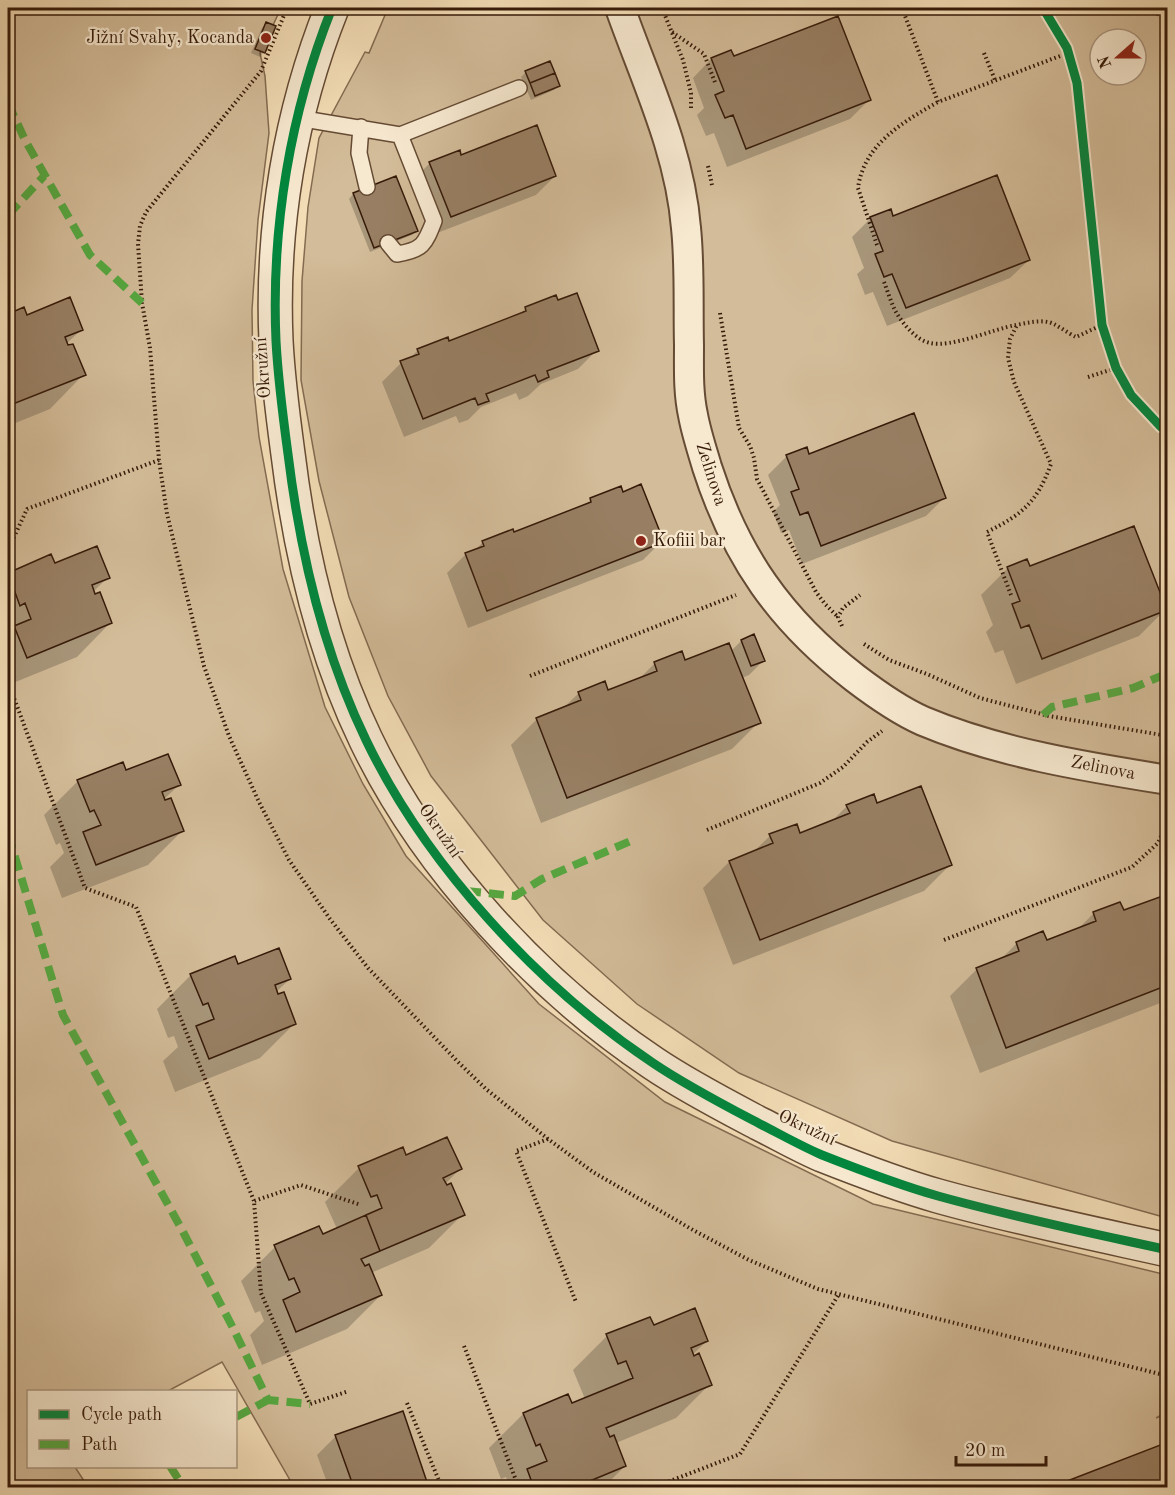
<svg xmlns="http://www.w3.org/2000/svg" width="1175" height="1495" font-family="'Old Standard TT',serif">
<rect width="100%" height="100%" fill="#f3ddb6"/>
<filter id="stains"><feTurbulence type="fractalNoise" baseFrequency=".00333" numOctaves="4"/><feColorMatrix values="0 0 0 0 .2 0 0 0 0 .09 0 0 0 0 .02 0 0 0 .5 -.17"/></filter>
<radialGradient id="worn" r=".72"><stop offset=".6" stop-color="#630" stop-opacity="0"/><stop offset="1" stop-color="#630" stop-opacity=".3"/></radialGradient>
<!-- green -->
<path fill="#d3bc99" stroke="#846b51" stroke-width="1.5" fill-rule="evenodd" d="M8,8H281L260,53L265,76L269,133L258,220L252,310L253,381L259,437L283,569L325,707L363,784L406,856L539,1004L665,1102L873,1204L1167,1275V1412L1156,1418L1167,1414V1487H294L222,1362L168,1391L28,1392V1466L75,1467L88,1487H8Z
M388,8H1167V1218L892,1141L739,1073L637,1004L543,920L431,776L388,696L349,597L319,481L301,380L302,281L308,207L319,138L365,52L369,53ZM1100,39H1136V75H1100Z"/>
<!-- shadow -->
<path fill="#0003" d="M266,24L264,52L260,57L251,53L262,28Z
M733,58L869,100L850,119L727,167L714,133L706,136L697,115L704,108L693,78L711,59Z
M526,72L558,86L554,90L531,100L521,77Z
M461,157L555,176L536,195L432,235L411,182L430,163Z
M395,178L416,231L412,235L370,252L349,199L353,194Z
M871,218H892L1029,260L1010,278L887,326L873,292L865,295L857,274L864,268L852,237Z
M526,308L597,350L578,369L541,384L528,396L519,400L516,393L481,407L468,420L459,423L456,416L404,437L382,382L401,363L408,360L418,350L448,342L519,315Z
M24,309L26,317L81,330L66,344L84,374L50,409L8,426V316Z
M787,456H808L945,497L926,516L802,564L789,530L781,533L773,512L780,505L768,475Z
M590,500L662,541L643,560L468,628L447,573L466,554L473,552L483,542L513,534L584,507Z
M51,556L54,565L108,577L93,592L111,622L77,657L8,685V574Z
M1008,568H1029L1165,610L1139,636L1016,684L1003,650L995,653L986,632L993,625L981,595Z
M741,641L763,661L749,675L742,678L759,722L732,749L541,823L511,745L537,719L562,709L579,693L608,692L639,679L655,663L684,662L731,651Z
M125,772L179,785L160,803L182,831L148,865L62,898L50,867L64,853L60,843L56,845L44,815L78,781Z
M876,805L950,865L924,891L733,965L703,888L729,862L753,852L770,836L799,835L831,822L847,806Z
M1168,897V1000L980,1073L950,996L977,969L1000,960L1017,943L1047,942L1076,931L1094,913L1123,912Z
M237,966L290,979L276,992L294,1024L260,1058L175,1092L163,1061L178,1047L174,1036L168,1038L157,1009L191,975Z
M405,1157L460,1169L445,1184L463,1214L429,1248L371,1273L381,1295L347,1329L262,1365L250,1335L264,1321L260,1311L255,1313L241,1281L275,1247L322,1236L337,1229L325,1202L359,1168Z
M653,1327L707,1341L692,1355L710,1384L676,1418L616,1443L625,1466L603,1488H510L506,1477L501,1479L489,1448L523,1414L571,1405L585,1399L573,1370L607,1336Z
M336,1436L428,1488H329L317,1455Z"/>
<!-- building -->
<path fill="#987f63" stroke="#361a09" stroke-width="1.5" d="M838,16L871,100L746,149L733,115L725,118L715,95L724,91L711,58L731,50L734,56Z
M266,22L276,26L265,53L255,49Z
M550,61L555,73L530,83L525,71Z
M555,73L560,86L535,96L530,83Z
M537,125L556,176L451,217L429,162L460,150L461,155Z
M997,175L1030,260L906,308L892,274L884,277L875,254L883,251L870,217L891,209L893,216Z
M396,176L418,231L374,248L353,193Z
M577,293L599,351L547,371L549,377L538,382L535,375L486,394L489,401L478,405L475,398L423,419L400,361L419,354L417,349L448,337L449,341L526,311L525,307L556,295L558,300Z
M70,297L83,330L65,337L68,345L73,344L86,375L8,406V314L24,307L27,315Z
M914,413L946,498L821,546L808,512L800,515L791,492L799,489L786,455L807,447L809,454Z
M641,484L664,542L487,611L465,553L484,546L482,541L513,529L514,532L591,502L590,498L621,486L623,492Z
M1134,526L1167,610L1042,659L1029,625L1021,628L1012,604L1020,601L1007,567L1027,559L1030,566Z
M97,546L110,578L92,585L95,594L100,592L112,623L27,658L14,626L31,619L25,603L20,606L8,573L51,554L55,563Z
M754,634L765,661L751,666L741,640Z
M729,643L761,723L567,798L536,718L581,700L578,692L605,681L608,690L657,671L654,662L682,651L685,660Z
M168,754L181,785L162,792L165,800L171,798L184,831L96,865L83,832L101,825L94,810L90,812L77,780L123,762L126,770Z
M921,786L952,865L760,940L729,861L773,843L769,834L797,824L800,833L850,813L846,805L874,794L877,803Z
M1168,894V985L1006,1048L976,968L1019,951L1016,942L1043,931L1047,940L1096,921L1093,912L1120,902L1124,910Z
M279,948L291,979L275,985L278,994L284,992L296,1024L209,1059L196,1026L214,1019L208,1003L203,1005L190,974L235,956L238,964Z
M447,1137L462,1169L443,1178L447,1185L451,1183L465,1215L380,1251L366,1215L382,1208L377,1195L371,1197L358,1166L403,1147L406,1155Z
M366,1215L380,1251L361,1259L365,1266L369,1264L382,1295L296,1332L283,1300L300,1292L294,1278L289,1280L274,1245L319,1226L323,1234Z
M695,1308L708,1341L691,1348L694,1356L699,1353L712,1385L606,1428L610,1437L614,1435L626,1466L573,1488H534L527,1469L547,1461L540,1444L536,1446L523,1413L568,1394L572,1403L633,1378L626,1361L618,1364L606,1334L650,1317L654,1325Z
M403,1411L429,1488H354L335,1435Z
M1168,1442V1488H1049Z"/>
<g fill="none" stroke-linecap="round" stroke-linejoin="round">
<!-- service casing -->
<g stroke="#654b34" stroke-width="18">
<path id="service" d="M298,118L400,135L519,88
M361,127L359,153L367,187
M388,243L397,254C423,250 425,244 434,221L400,135"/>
</g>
<!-- minor casing -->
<g stroke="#654b34" stroke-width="32">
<path id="minor" d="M620,8C645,79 680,151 686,228C690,266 688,307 689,345C689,369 688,392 693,415C696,432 702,450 707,467C736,557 780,620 855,678C876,694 898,710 923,721C999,753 1087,767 1168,780"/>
</g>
<!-- tertiary casing -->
<g stroke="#654b34" stroke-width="36">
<path id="tertiary" d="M332,8C290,113 271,228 276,341C278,379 283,417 288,454C300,552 323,651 366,740C426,865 538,986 653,1063C687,1086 724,1105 760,1124C780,1134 801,1146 822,1155C860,1170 899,1185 938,1196C1013,1217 1091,1233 1168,1250"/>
</g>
<!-- path -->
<path stroke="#361a09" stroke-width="4" stroke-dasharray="1.5 3" stroke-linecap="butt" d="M287,8L261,71L146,212L140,226L138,244L142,303L150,348L159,460L167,514L204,666L229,736L259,802L289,860L330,919L368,968L458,1062L486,1089L548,1139L593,1172L693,1230L749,1260L818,1289L1168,1376
M662,8L683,60L691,93V110
M902,8L938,102L1068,53
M1145,8L1168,19
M672,32L704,54L716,85
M984,53L995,80
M708,166L712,185
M877,245L858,188C864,144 903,122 938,102
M884,282C888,292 891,303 896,312C903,324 916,340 930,343C952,348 993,329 1016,325C1027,323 1037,320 1048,322C1055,323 1069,334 1076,337L1102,325
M720,313L739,428L750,446L754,458L757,479L816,592L825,604L838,617
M1088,377L1116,368
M8,550L27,509L159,460
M1011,595L987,532C1023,514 1037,502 1051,464L1014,382L1008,358L1010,339L1017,325
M842,626L838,617L843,608L860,595
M864,644L889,660L927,674L980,698L1049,716L1168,736
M530,676L736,595
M8,682L85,888L136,907L254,1201
M707,830L820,783L843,767L867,742L882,731
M944,940L1132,867L1158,843L1168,821
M548,1139L516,1151L576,1302
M464,1346L519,1488
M346,1392L310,1404L261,1293L254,1201L301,1185L361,1205
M407,1403L442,1488
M652,1488L740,1454L839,1294"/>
<!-- service -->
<use href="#service" stroke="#f7e9d0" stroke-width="15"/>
<!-- minor -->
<use href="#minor" stroke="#f7e9d0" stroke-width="28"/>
<!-- tertiary -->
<use href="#tertiary" stroke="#f7e9d0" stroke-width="33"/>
<!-- quiet -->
<path stroke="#55a941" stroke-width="8" stroke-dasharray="15 8" stroke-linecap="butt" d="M8,103L25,140L90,255L142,303
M8,215L44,176
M1043,715L1052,707L1133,688L1168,673
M8,834L63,1015L181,1228L233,1328L268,1400L310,1404
M466,891L515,896L542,879L633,840
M236,1417L268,1400
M170,1466L184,1488"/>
<!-- cycleway casing -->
<g stroke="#f7e9d0" stroke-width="13">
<path id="cycleway" d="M332,8C290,113 271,228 276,341C278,379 283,417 288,454C300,552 323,651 366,740C426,865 538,986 653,1063C687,1086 724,1105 760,1124C780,1134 801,1146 822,1155C860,1170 899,1185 938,1196C1013,1217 1091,1233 1168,1250
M1043,8L1067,48L1077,83L1102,325L1116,368L1131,395L1161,427L1168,429"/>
</g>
<!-- cycleway -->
<use href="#cycleway" stroke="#00873e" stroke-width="9"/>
</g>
<!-- markers -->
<g fill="#8f2418" stroke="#f7e9d0" stroke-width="2">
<circle cx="266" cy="38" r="6"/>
<circle cx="641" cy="541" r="6"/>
</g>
<g text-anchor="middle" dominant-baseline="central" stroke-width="4.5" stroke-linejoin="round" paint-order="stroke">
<!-- poi labels -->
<g font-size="18" fill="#361a09" stroke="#f7e9d0" text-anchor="end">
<text x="254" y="38">Jižní Svahy, Kocanda</text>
<text x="653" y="541" text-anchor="start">Kofiii bar</text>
</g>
<!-- street labels -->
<g font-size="18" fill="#361a09" stroke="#f7e9d0">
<text transform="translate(263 368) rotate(-94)">Okružní</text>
<text transform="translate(711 474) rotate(72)">Zelinova</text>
<text transform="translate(1103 768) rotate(11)">Zelinova</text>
<text transform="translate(440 831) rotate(55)">Okružní</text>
<text transform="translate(807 1128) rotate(25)">Okružní</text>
</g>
</g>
<!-- margin -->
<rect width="1175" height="1495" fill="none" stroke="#f3ddb6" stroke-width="30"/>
<rect x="9" y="9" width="1157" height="1477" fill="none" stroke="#361a09" stroke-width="3"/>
<rect x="15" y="15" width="1145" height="1465" fill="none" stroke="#361a09" stroke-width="1.5"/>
<!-- legend -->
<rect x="27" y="1390" width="210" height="78" fill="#f7e9d0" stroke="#aa9680" stroke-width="1.5"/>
<rect x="39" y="1410" width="30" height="9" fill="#00873e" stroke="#aa9680" stroke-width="1.5"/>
<text x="81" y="1420" font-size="18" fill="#361a09">Cycle path</text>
<rect x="39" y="1440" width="30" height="9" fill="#55a941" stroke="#aa9680" stroke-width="1.5"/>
<text x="81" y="1450" font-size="18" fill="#361a09">Path</text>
<!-- north arrow -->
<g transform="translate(1118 57) rotate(249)"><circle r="28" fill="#f7e9d0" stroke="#aa9680" stroke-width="1.5"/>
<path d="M0-4.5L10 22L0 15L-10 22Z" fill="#8f2418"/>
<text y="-9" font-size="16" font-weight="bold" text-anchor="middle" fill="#361a09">N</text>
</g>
<!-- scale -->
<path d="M956 1456v9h90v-9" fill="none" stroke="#361a09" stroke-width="3"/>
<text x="965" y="1456" font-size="18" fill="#361a09" stroke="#f7e9d0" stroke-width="4.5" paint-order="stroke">20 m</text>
<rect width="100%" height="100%" filter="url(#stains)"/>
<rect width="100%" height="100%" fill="url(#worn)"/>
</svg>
